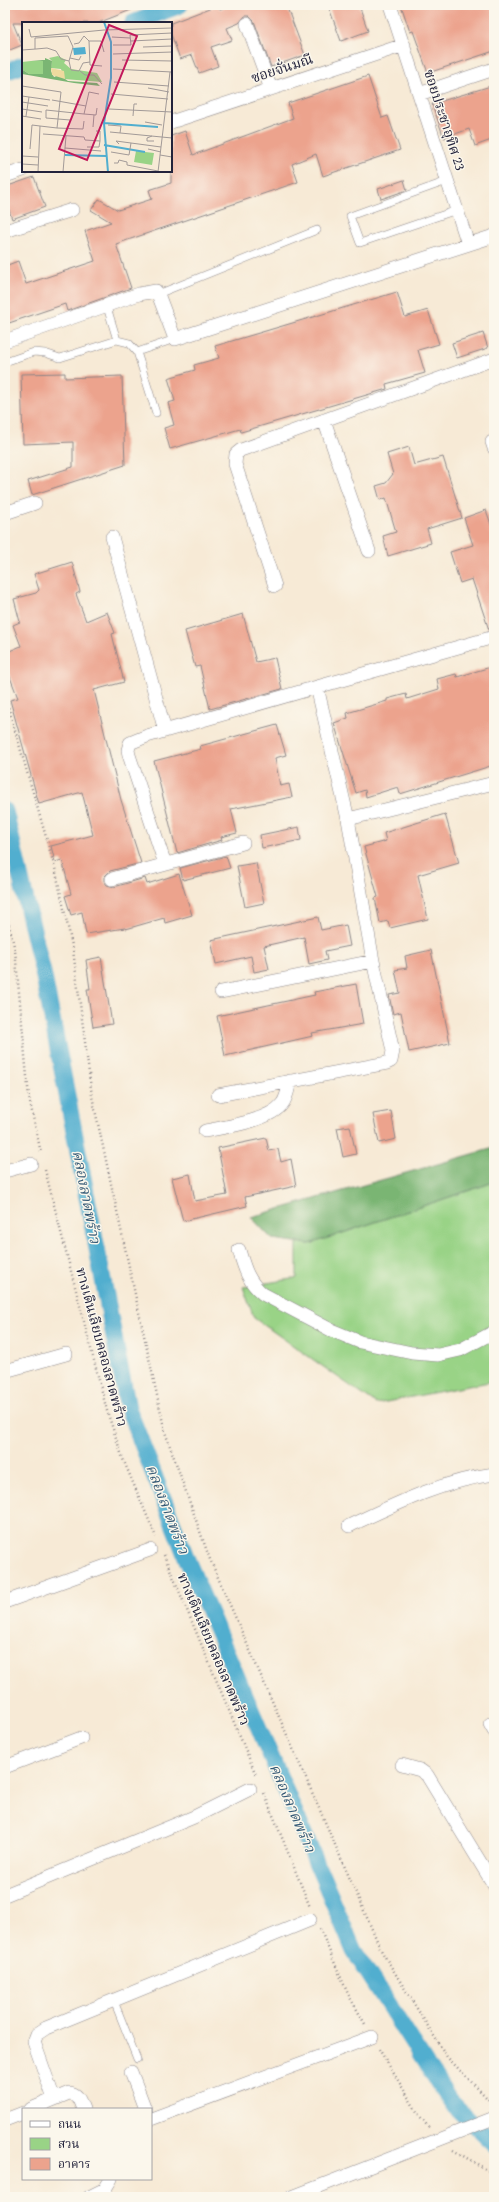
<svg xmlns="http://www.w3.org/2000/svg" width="499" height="2202" font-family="'Gentium Book Plus','Noto Serif Thai',serif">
<rect width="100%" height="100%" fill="#fbf7ec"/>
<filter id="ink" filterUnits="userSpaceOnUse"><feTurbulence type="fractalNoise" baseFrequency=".025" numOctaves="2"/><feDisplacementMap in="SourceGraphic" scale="8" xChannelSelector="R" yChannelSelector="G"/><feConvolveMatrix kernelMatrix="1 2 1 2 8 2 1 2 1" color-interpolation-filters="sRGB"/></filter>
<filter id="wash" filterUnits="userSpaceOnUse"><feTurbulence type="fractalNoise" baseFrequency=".012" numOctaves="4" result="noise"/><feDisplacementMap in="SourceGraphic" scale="16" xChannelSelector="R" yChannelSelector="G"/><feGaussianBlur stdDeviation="0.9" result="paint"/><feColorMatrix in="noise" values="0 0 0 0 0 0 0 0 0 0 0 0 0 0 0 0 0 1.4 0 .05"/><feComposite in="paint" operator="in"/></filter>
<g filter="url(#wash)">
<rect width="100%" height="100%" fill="#f7ead6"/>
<!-- green -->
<path fill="#99d386" stroke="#5e7a60" d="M494,1182V1381L376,1404L254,1318L243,1287L297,1278V1243L310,1244Z"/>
<!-- forest -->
<path fill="#7ab573" stroke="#4e6c57" d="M494,1148V1182L310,1244L272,1239L251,1217Z"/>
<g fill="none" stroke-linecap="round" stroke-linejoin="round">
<!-- canal -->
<path stroke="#51aecf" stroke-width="17" d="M133,23L180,5
M5,72L23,65
M5,811L44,977L128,1408L188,1562L354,1951L451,2103L494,2144"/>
</g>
<g id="blocks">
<!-- building -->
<path fill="#eca38d" d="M5,5H141V6L98,23H13L22,45L5,52Z
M218,5L220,9L231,5H286L305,55L271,67L254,21L249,16H245L239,23L227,28L232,40L211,47L218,66L199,73L192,55L180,59L171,34V23Z
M328,5H359L368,31L341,41Z
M401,5H491L494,15V51L428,73L413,31L410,32Z
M368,76L382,118L388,116L400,150L323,176L316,154L292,164L298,182L116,244L131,288L67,311L65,304L9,323L5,310V266L18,261L26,284L95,261L85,231L111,222L91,210L99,199L118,210L152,199L149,190L171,183V136L185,131L193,155L293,118L288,103Z
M494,85V139L475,146L469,129L444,138L432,104Z
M34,177L45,207L12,219L5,198V187Z
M404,180L407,190L381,199L378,189Z
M397,292L405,317L428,310L439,344L418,350L425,373L386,384L387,389L241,432L240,429L170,449L164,428L174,425L168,403L175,401L168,378L195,370L194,365L219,358L215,346Z
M483,333L488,348L457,358L452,343Z
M65,373V378L122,376L125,465L32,495L28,481L73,467V442L23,444L21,374Z
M409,447L414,465L443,457L462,518L427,529L431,543L388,556L383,536L396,532L386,498L380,500L376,486L386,483L393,474L387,454Z
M486,510L494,533V629L489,630L472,579L460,583L450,552L473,545L464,518Z
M72,562L80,592L76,594L86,621L107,612L115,633L112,634L124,682L94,690L121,800L141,863L110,871L104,877V881L107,885L114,887L145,878L147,884L179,874L192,915L165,923L164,918L126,929L125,928L86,934L82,912L71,915L65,896L71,894L62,860L55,862L51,846L93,835L82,792L39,804L10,700L18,698L5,664V653L21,646L13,625L20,622L14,599L36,593L39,590L34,574Z
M243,614L256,662L275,658L282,689L210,709L200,666L195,667L185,631Z
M494,666V765L400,794L398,787L366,797L365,790L356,793L334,723L348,718L347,713L387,701V699L406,694L407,699L439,689L437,679L456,674L457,677Z
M277,725L286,755L275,758L280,786L289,784L292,797L231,809L237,833L221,837L222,840L177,853L154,761L201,749L200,746Z
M445,814L459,863L418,875L428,919L390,928L388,921L380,923L375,898L378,897L364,847L386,841L384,833Z
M299,827L301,840L262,848L260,835Z
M226,856L230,868L183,880L180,868Z
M256,863L264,903L245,907L237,866Z
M318,917L321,930L346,925L350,946L325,951L327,960L309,964L304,937L264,946L269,969L254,972L251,956L216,964L211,940Z
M431,950L450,1043L409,1052L401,1012L393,1014L389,995L400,993L395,970L407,968L405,956Z
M101,957L112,1024L93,1027L87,989H90L86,960Z
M356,984L363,1024L312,1033L313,1036L225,1056L217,1016L315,995L314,992Z
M391,1111L396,1139L379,1143L373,1114Z
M350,1126L356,1154L343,1157L337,1128Z
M266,1138L269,1151L278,1149L281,1162L291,1159L296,1186L245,1197L247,1206L183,1221L172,1178L190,1174L195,1201L227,1195L218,1148Z"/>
</g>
</g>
<g filter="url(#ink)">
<use href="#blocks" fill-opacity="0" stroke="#8c8688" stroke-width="1"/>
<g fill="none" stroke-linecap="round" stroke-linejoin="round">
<!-- lane casing -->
<g stroke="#8c8688" stroke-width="8">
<path id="lane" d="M447,181L350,216L360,243L457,210
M158,294L317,230
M117,340L129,343L137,352L156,413
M137,352L175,339
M5,362L34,352L45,353L60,358L117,340L107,307
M114,2001L137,2059"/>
</g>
<!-- street casing -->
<g stroke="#8c8688" stroke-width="14">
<path id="street" d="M390,5L468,244
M247,24L271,89
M419,94L494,69
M171,122L404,45
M5,176L23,170
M5,231L72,210
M5,341L139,294L156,291L158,294L175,339L494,236
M324,420L369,551
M492,442L494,448
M5,513L35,503
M112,537L165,731
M275,586L235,464L236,454L241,450L494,359
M348,819L494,783
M165,864L129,755L128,750L130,743L147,736L317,687
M112,879L243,843
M221,992L373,961
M218,1095L387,1063L391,1061L393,1051L373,961L348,819L317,687L494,637
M205,1131C225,1127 269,1121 282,1104C287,1098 288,1089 290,1081
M5,1171L31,1164
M239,1250C244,1267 248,1282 263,1294L331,1330L360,1342L412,1353L438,1355L460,1350L494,1332
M5,1371L66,1354
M349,1526C396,1504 442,1481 494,1474
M5,1602L150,1550
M490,1724L494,1731
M402,1765L420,1770L427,1775L494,1885
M5,1767L81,1738
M5,1895L194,1817L250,1789
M131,2072L145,2109
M54,2099L34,2042L37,2034L46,2028L310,1920
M31,2109L69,2093C78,2093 80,2102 83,2109
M151,2119L372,2037
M5,2120L23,2113
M89,2197L105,2189L111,2179
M292,2197L494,2118"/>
</g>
<!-- path -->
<path stroke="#8c8688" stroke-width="2.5" stroke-dasharray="1 3" stroke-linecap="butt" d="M5,696L55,868L73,950L92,1096L165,1432L209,1557L382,1952L447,2057L491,2102L494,2101
M5,909L15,950L29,1098L41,1153
M45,1170L107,1411L123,1459L156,1537
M164,1555L256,1775
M264,1793L310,1907
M320,1929L348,1994L365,2024
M379,2049L419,2115L429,2128
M453,2150L494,2174"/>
<!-- lane -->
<use href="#lane" stroke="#fff" stroke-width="7"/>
<!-- street -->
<use href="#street" stroke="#fff" stroke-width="13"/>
</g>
</g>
<g text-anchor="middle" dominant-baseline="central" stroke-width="3" stroke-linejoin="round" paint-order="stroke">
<!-- street labels -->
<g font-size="14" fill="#22223b" stroke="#fbf7ec">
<text transform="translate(282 68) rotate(-18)">ซอยจั่นมณี</text>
<text transform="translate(445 120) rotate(72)">ซอยประชาอุทิศ 23</text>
<text transform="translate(102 1347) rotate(75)">ทางเดินเลียบคลองลาดพร้าว</text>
<text transform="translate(214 1649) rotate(67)">ทางเดินเลียบคลองลาดพร้าว</text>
</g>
<!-- water labels -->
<g font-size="15" font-style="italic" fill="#355a76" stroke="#fbf7ec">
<text transform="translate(87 1197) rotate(79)">คลองลาดพร้าว</text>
<text transform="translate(168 1509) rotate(69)">คลองลาดพร้าว</text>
<text transform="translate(293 1808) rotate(67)">คลองลาดพร้าว</text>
</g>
</g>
<!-- overview -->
<g transform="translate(22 22)">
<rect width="150" height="150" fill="#f7ead6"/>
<path d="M36,34L44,38L42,41L49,47L75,51L80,60L42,57L39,47L29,46L30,39L27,36ZM9,39H21V53L7,52L1,48L0,40ZM114,129L132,131L130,143L112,140Z" fill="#99d386"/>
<path d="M23,36L30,39L29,49L32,55L37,53L46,59L75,61L78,64L52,61L0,52L1,48L7,52H21V39L9,38H23Z" fill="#7ab573"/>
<path d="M29,46L42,49L43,57L30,53Z" fill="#eeda9e"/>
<path d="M63,25L64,32L52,33L51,26Z" fill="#51aecf"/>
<path fill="none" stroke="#51aecf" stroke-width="2" d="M82,0L89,20V56L82,101L86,150M82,101L136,105M82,123L123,130M43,133L84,134"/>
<path fill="none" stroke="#a29a98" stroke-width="1" d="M7,7L9,15L82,8L150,6M90,15L108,16M67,19L68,43L80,44M109,19L150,17M52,22L57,21L62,14L67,19H79L82,30M91,23H109L108,13L150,11M121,25L150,24M0,28L14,27L25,26L34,29L39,37L47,39L51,25L46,14L13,16V27M91,32L150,30M48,36L57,38L59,34M100,38L150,39M47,39L49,48L57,49L61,41L68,40M91,47L150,50M58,49L63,53H72L80,62M92,60L147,64M0,64L39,70L35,106L18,104L16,150M126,66L147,70M89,72L146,77M0,74L28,78M30,78L64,84M0,80L26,84M0,87L20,90M87,87L150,90M62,92L74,93L75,86M0,94L19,97M4,94L7,75M111,94L112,82H115M48,98L24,96V88L62,92L67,70L77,72M123,100L140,103M86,103L99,104L98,111M71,105L72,93M35,106L61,107L62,99M88,110L150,116M21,112L62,115L63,118L78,119V109H74M130,114L125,116V119H132M97,122L94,119L139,125M65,125H77L78,119M43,126L79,129M8,127L10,103L18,104M126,127L139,130M89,130L107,133L109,121M138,133L150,135M0,134L16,135M92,141H96L97,138L105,140V143L136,149M0,142L16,143M41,150L44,114M136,150L148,50"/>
<path fill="#c2185b" fill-opacity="0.15" stroke="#c2185b" stroke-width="2" d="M87,3L115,14L65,138L37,127Z"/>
<rect width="150" height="150" fill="none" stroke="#22223b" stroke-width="2"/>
</g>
<!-- margin -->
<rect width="499" height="2202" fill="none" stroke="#fbf7ec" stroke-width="20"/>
<!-- legend -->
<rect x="22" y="2108" width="130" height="72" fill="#fbf7ec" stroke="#a4a2a5"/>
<rect x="30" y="2121" width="20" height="6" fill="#ffffff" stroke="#a4a2a5"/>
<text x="58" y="2128" font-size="12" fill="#22223b">ถนน</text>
<rect x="30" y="2138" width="20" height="12" fill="#99d386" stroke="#a4a2a5"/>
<text x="58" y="2148" font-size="12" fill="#22223b">สวน</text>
<rect x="30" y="2158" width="20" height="12" fill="#eca38d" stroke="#a4a2a5"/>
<text x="58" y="2168" font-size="12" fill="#22223b">อาคาร</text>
</svg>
